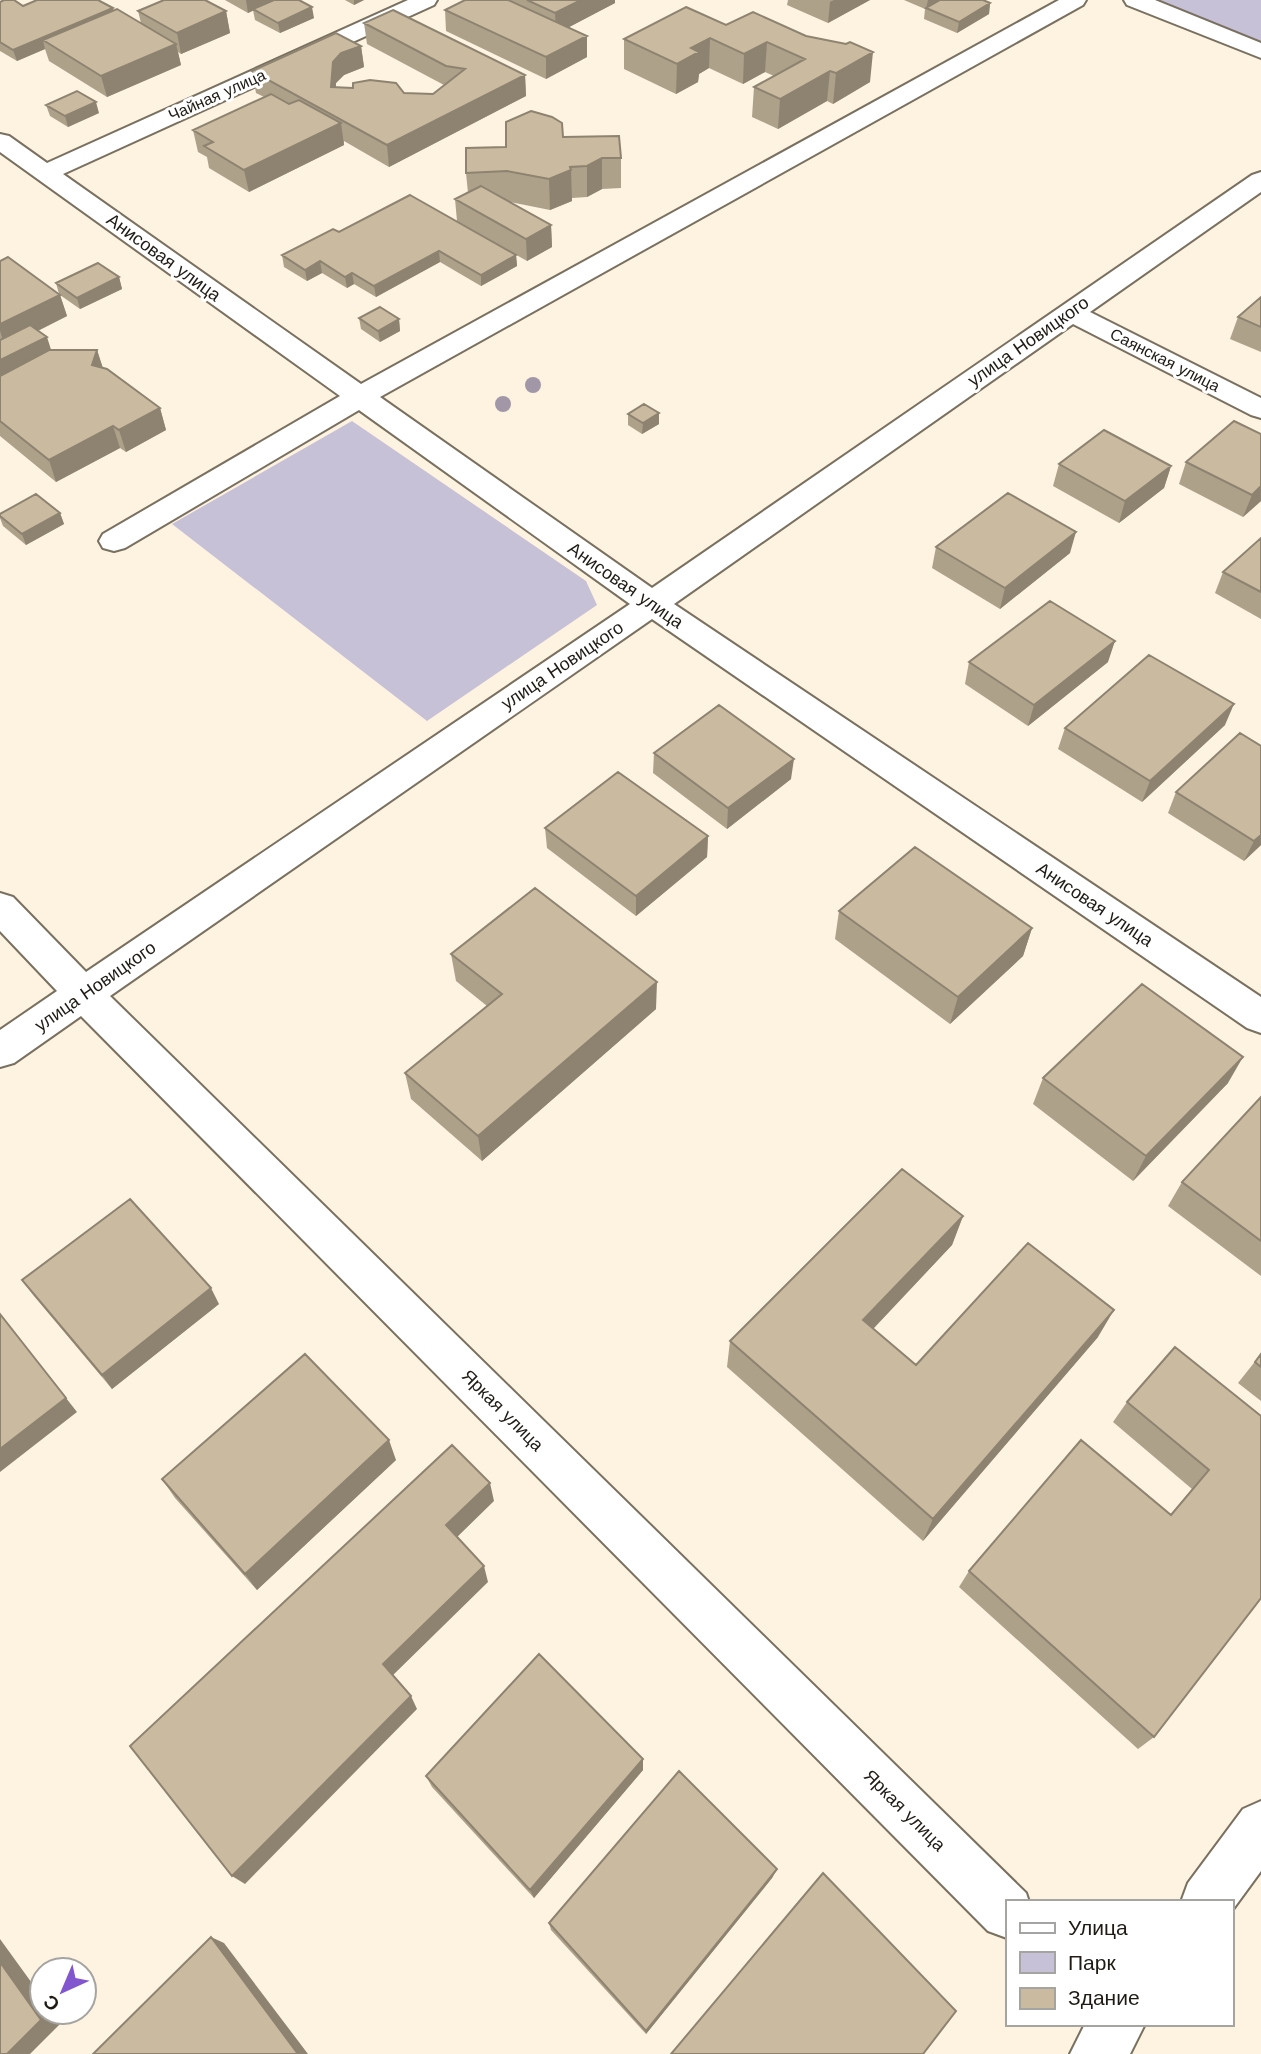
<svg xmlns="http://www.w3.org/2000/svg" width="1261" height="2054" font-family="'Work Sans',sans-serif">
<rect width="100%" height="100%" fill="#fef3e0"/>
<!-- green -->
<path fill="#c6c1d6" d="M1154,0H1261V41Z
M352,421L586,581L597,605L427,721L172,524Z"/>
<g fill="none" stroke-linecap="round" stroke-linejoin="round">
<!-- minor casing -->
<g stroke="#797060" stroke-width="4">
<path id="minor" d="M408,0H437L434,5L63,174L361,384L1059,0H1086L1083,5L380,397L652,588L1252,175L1261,172V192L1090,312L1261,398V418L1251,415L1073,324L674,604L1261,997V1033L1247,1028L652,619L110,996L1026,1893L1029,1902H1007V1938L988,1931L81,1016L14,1063L0,1067V1030L57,991L0,931V893L13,897L86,972L630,604L359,410L125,548L114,551L103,548L99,541L103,534L340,396L0,152V134L9,136L47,163Z
M1124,0H1155L1261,43V58L1127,5Z
M1261,1801V1871L1231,1912V1902H1181L1188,1883L1243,1809Z
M1085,2024H1145L1130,2054H1070Z"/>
</g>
<!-- minor -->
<use href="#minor" fill="#fff" fill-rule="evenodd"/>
</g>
<!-- trees -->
<g fill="#a297a6">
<circle cx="533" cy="385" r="8"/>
<circle cx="503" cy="404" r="8"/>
</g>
<!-- wall -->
<path fill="#aea18a" d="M225,0H299L314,18L280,33L255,20L253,10L248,13Z
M345,0H364L354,5Z
M465,0H615V3L569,27L587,57L546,79L446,31L445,10Z
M788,0H870L828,23L787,5Z
M904,0H983L990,3L989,14L957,33L924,19L925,9Z
M0,2L23,6L113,11L141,23L138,11H226L230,33L181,54L178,52L181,65L107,97L49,61L45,49L17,61L0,51Z
M364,23L525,75L526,96L389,167L344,141V145L249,192L209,168L207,157L198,152L193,130L264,97L256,93L252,71L361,46L364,67L344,75L336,83V87L404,93L433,94L444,85L367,44Z
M726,25L870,82L833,104L827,101L778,129L752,117L754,87L774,76L765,72L743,84L709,68L699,74L698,82L676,94L624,69V39Z
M46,105L99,113L68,127L50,116Z
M563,137L621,158V188L602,189L587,197L572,198V201L550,210L510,202L551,225L552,247L527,261L457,221L455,199L468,193L466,173L506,147Z
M339,232L516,255L517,266L481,286L440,262L376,297L354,284L347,288L322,273L307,281L284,267L282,255Z
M0,261L59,294L56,283L119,277L122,289L80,309L60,295L67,316L38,331L51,350H97L103,368L160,408L166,430L126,452L120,448L56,482L0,436Z
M1261,297V352L1230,339L1238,317Z
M359,318L399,319L400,331L380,342L361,329Z
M628,414L659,424L642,434L628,425Z
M1261,434V501L1243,517L1179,484L1186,462Z
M1059,464L1171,466L1164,488L1119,523L1053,486Z
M60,513L64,524L26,545L3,526L0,518V514Z
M1261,538V619L1215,593L1223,572Z
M936,547L1070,553L1000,609L932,568Z
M969,662H1108L1028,726L965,684Z
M1225,725L1142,802L1058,749L1065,728Z
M654,753L791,779L727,829L653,773Z
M1176,792L1261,845L1244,861L1168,813Z
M545,828L708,836L707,857L636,916L547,848Z
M839,911L1032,928L1023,956L950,1024L835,939Z
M451,954L656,1009L482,1161L411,1099L405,1073L487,1006L456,981Z
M1043,1078L1228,1083L1133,1181L1033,1104Z
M1261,1097V1276L1168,1206L1182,1182Z
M963,1216L952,1245L873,1329L916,1365L1098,1337L923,1541L727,1367L730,1341Z
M22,1280L219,1304L112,1389L34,1296Z
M1261,1354V1401L1238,1383Z
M1127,1402L1261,1416L1154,1737L1138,1749L959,1587L969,1571L1171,1515L1192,1489L1113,1422Z
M396,1460L257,1590L175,1498L162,1479Z
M643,1770L534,1898L432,1787L426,1776Z
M777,1869L772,1878L646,2034L551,1930L549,1923Z"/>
<!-- shaded-wall -->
<path fill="#8d8370" d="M246,0H278L248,13Z
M354,0H364L354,5Z
M581,0H615V3L556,34L555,13Z
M834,0H870L828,23L830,2Z
M928,0H943L926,9Z
M990,3L989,14L957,33L959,22Z
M312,7L314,18L280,33L278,23Z
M113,8L115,19L43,40L45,49L17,61L13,50Z
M226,11L230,33L181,54L177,33Z
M587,36V57L546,79V57Z
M710,38L709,68L699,74L698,82L676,94L677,64L691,48Z
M767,42L765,72L743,84L744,54Z
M176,44L181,65L107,97L101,76Z
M361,46L364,67L344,75L336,83L334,108L331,87L333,62L341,53Z
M873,52L870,82L833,104L836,73Z
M830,71L827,101L778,129L780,99Z
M525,75L526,96L389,167L387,145Z
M96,102L99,113L68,127L65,116Z
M341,123L344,145L249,192L244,170Z
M602,158V189L587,197V166Z
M571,170L572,201L550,210L549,179Z
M551,225L552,247L527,261L526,239Z
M439,251L440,262L376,297L374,286Z
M516,255L517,266L481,286V275Z
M320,261L322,273L307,281L305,270Z
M352,273L354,284L347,288L345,277Z
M119,277L122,289L80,309L77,298Z
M60,295L67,316L5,347L0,331V324Z
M399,319L400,331L380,342L378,331Z
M47,337L54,359L0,386V360Z
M97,350L104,372L92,365Z
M160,408L166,430L126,452L119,430Z
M659,413V424L642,434L643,423Z
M113,426L120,448L56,482L49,460Z
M1171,466L1164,488L1119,523L1125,501Z
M1261,486V501L1243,517L1252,495Z
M60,513L64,524L26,545L22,534Z
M1076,532L1070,553L1000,609L1005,588Z
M1115,641L1108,662L1028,726L1034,705Z
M1234,704L1225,725L1142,802L1150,781Z
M794,759L791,779L727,829L728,808Z
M1261,835V845L1244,861L1254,841Z
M708,836L707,857L636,916V896Z
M1032,928L1023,956L950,1024L958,997Z
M657,982L656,1009L482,1161L478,1136Z
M1243,1057L1228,1083L1133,1181L1146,1156Z
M963,1216L952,1245L856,1347L863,1320Z
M211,1288L219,1304L112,1389L102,1375Z
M1114,1310L1098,1337L923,1541L933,1519Z
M66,1398L77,1412L0,1472V1449Z
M389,1440L396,1460L257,1590L245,1574Z
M490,1483L494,1501L451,1543L446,1525Z
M484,1566L488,1582L390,1678L383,1664Z
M411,1696L417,1709L245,1884L232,1876Z
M643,1759V1770L534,1898L530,1890Z
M777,1869L772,1878L646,2034V2031Z
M211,1937L224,1943L308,2054H298Z
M0,1939L42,1997V2012H53L61,2023L30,2054H7L0,1962Z"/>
<!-- building -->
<path fill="#cabba0" stroke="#8d8370" stroke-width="2" d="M4,0H14L23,6L37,0H98L113,8L13,50L0,42V2Z
M164,0H205L226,11L177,33L138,11Z
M274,0H299L312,7L278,23L253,9Z
M465,0H508L587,36L546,57L445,10Z
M527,0H581L555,13Z
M940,0H983L990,3L959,22L926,8Z
M686,7L726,25L753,12L806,36L846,44L850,42L873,52L836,73L830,71L780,99L754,87L805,59L767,42L744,54L710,38L691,48L699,52L677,64L624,39Z
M117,9L176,44L101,76L43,40Z
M393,10L525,75L387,145L252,71L336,33L361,46L341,53L333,62L331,87L353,88V83L370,80L396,83L404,93L433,94L465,69L446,66L364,23Z
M77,91L96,102L65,116L46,105Z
M271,94L289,104L299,100L341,123L244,170L204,146L213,142L193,130Z
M531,111L552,117L562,123L563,137L619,136L621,158H602L587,166L570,167L571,170L549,179L507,171L466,173V148L506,147V122Z
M481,186L551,225L526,239L455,199Z
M410,195L516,255L481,275L439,251L374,286L352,273L345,277L320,261L305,270L282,255L333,229L339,232Z
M8,257L60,295L0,324V261Z
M98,263L119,277L77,298L56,283Z
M1261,297V327L1238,317Z
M380,307L399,319L378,331L359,318Z
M30,325L47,337L0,360V340Z
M49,350H97L92,365L107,369L160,408L119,430L113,426L49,460L0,421V376Z
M644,404L659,413L643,423L628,414Z
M1234,421L1261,434V486L1252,495L1186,462Z
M1104,430L1171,466L1125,501L1059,464Z
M1008,493L1076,532L1005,588L936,547Z
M36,494L60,513L22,534L0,516V514Z
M1261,538V592L1223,572Z
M1050,601L1115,641L1034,705L969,662Z
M1149,655L1234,704L1150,781L1065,728Z
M719,705L794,759L728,808L654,753Z
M1240,733L1261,746V835L1254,841L1176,792Z
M618,772L708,836L636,896L545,828Z
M915,847L1032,928L958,997L839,911Z
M535,888L657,982L478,1136L405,1073L502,994L451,954Z
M1142,984L1243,1057L1146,1156L1043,1078Z
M1261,1097V1241L1182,1182Z
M902,1169L963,1216L863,1320L916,1365L1028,1243L1114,1310L933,1519L730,1341Z
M130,1199L211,1288L102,1375L22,1280Z
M0,1314L66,1398L0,1449Z
M1175,1347L1261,1416V1598L1154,1737L969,1571L1081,1440L1171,1515L1209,1470L1127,1402Z
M305,1354L389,1440L245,1574L162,1479Z
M1261,1354V1367L1255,1362Z
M452,1445L490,1483L446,1525L484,1566L383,1664L411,1696L232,1876L130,1746Z
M539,1654L643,1759L530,1890L426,1776Z
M679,1771L777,1869L646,2031L549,1923Z
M823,1873L956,2011L923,2054H671Z
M211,1937L298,2054H93Z
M0,1962L41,2020L7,2054H0Z"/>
<g text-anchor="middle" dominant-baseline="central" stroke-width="6" stroke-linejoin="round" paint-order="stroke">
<!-- far-street labels -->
<g font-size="16" fill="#1f1b14" stroke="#fff">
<text transform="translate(217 95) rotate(-24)">Чайная улица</text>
<text transform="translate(1165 360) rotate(27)">Саянская улица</text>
</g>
<!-- street labels -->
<g font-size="18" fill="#1f1b14" stroke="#fff">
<text transform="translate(164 257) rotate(36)">Анисовая улица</text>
<text transform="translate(1028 341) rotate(-35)">улица Новицкого</text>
<text transform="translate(626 585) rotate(35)">Анисовая улица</text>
<text transform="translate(562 665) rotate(-34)">улица Новицкого</text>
<text transform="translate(1095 904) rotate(34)">Анисовая улица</text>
<text transform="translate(95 986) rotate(-35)">улица Новицкого</text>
<text transform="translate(503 1410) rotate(45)">Яркая улица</text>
<text transform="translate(905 1810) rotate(45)">Яркая улица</text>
</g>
</g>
<!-- legend -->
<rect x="1006" y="1900" width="228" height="126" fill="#ffffff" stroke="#a5a4a1" stroke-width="2"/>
<rect x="1020" y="1923" width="35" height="10" fill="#ffffff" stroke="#a5a4a1" stroke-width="2"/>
<text x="1068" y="1935" font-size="21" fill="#1f1b14">Улица</text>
<rect x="1020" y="1952" width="35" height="21" fill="#c6c1d6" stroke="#a5a4a1" stroke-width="2"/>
<text x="1068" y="1970" font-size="21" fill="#1f1b14">Парк</text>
<rect x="1020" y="1988" width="35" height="21" fill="#cabba0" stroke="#a5a4a1" stroke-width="2"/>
<text x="1068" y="2005" font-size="21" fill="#1f1b14">Здание</text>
<!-- north arrow -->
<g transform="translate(63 1991) rotate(224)"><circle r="33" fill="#ffffff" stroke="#a5a4a1" stroke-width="2"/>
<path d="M0-5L12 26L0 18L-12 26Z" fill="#8156cf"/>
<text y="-10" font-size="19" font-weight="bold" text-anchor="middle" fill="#1f1b14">С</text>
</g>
</svg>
